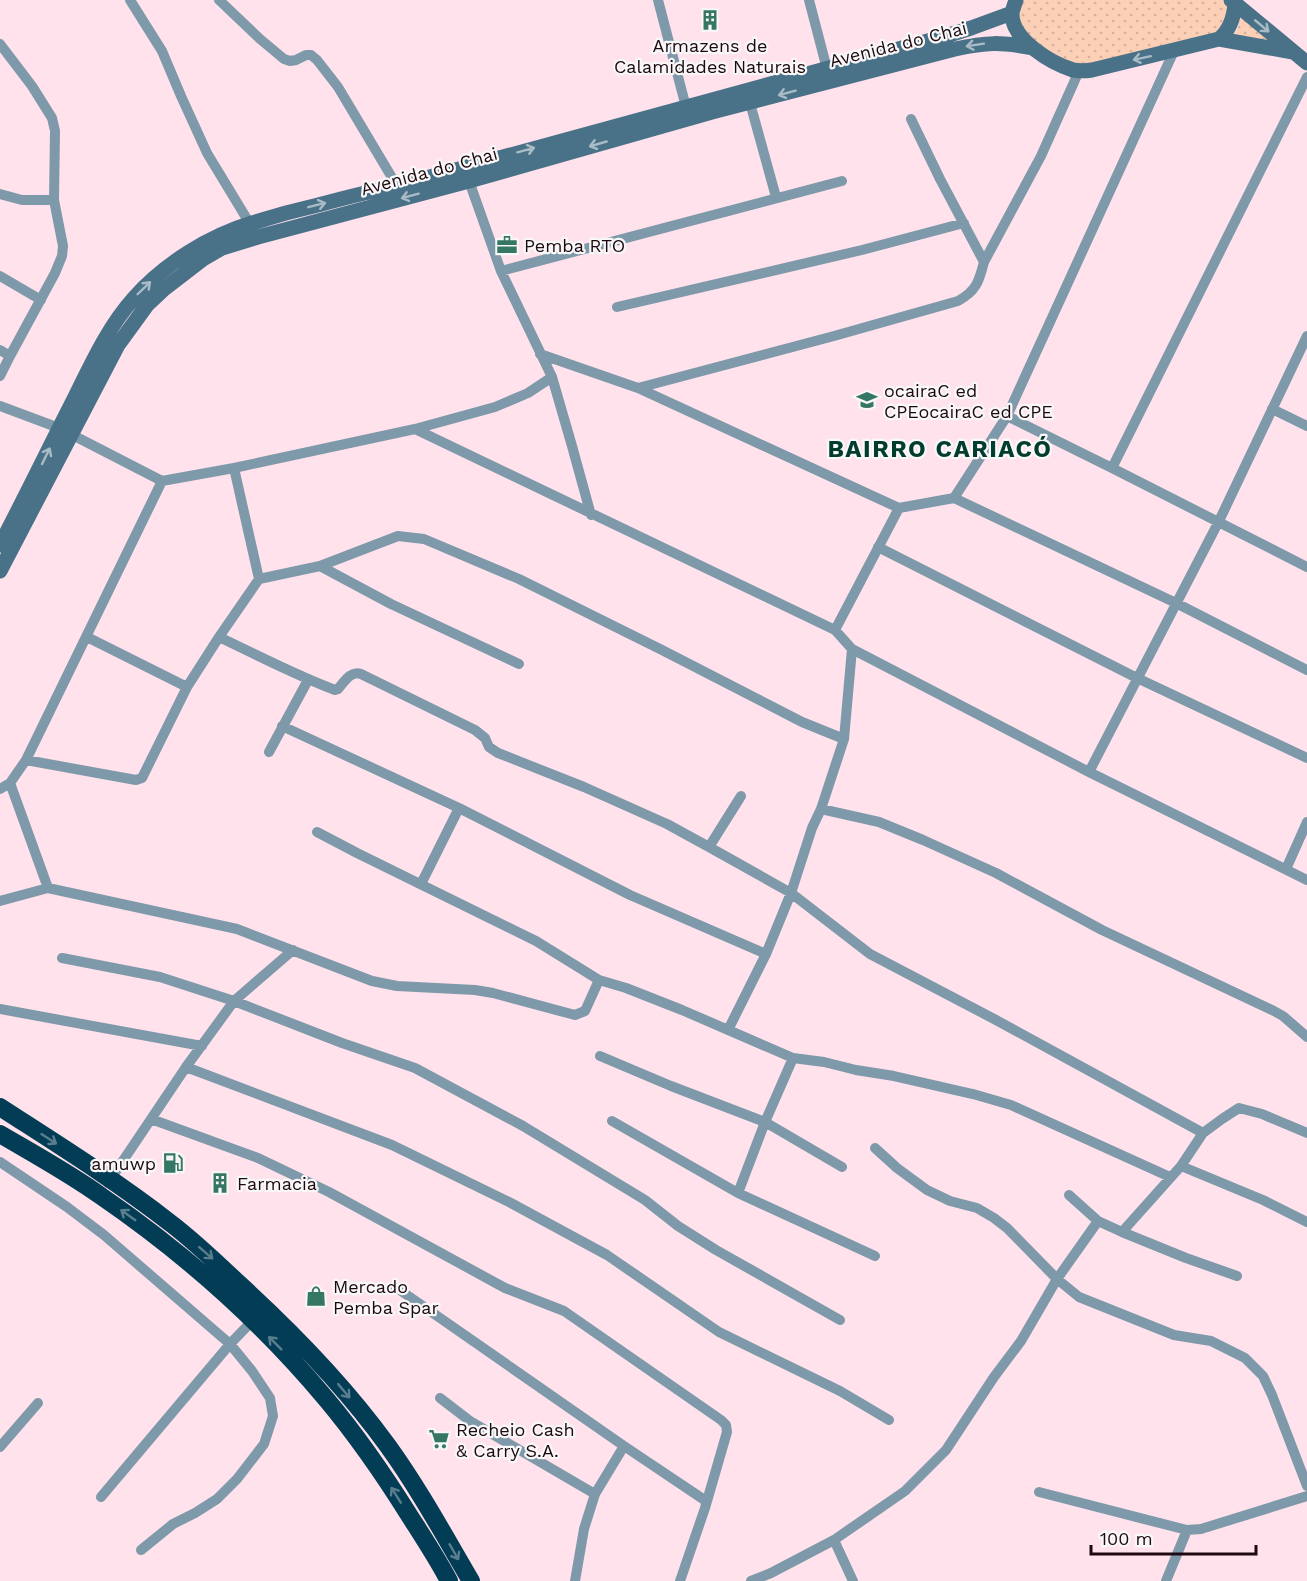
<svg xmlns="http://www.w3.org/2000/svg" width="1307" height="1581" font-family="'Work Sans',sans-serif">
<defs>
<pattern id="park-dots" width="8" height="8" patternUnits="userSpaceOnUse" patternTransform="scale(1.5)"><rect width="8" height="8" fill="#fbd0b6"/><path d="M2 2h.1M6 6h.1" fill="none" stroke="#d7b19b" stroke-width="1.8" stroke-linecap="round"/></pattern>
</defs>
<rect width="100%" height="100%" fill="#ffe2ec"/>
<!-- park -->
<path fill="url(#park-dots)" d="M1020,0H1222L1226,3L1229,10L1218,35L1092,67L1071,66L1046,54L1020,27L1016,13Z
M1240,14L1280,45L1232,37L1238,28Z"/>
<g fill="none" stroke-linecap="round" stroke-linejoin="round">
<!-- street -->
<path stroke="#7e99a9" stroke-width="10" d="M130,0L162,51L181,96L207,153L253,229
M219,0L260,39L284,59L290,61L296,60L306,55H311L317,60L338,87L397,186
M658,0L686,107
M809,0L827,69
M0,44L32,86L52,118L55,131L54,200L63,246L62,256L55,273L10,356L0,350
M750,103L776,197
M911,119L940,179L984,262
M469,181L501,271L552,377L572,446L591,515
M0,194L22,200H54
M501,271L842,181
M0,276L41,300
M617,307L862,250L964,223
M540,354L638,388L899,508L954,498L1176,603L1307,670
M0,376L10,356
M638,388L834,336L958,301C976,291 979,282 984,262L1041,156L1079,71
M0,406L59,428L162,481L234,468L415,429L495,407L528,393L552,377
M1272,409L1307,426
M1007,416L1112,468L1307,567
M415,429L835,630L852,649L1089,772L1307,880
M234,468L259,579
M1112,468L1307,77
M954,498L1007,416L1174,51
M878,547L1137,678L1307,758
M320,566L391,604L519,664
M835,630L899,508
M87,637L187,687
M219,637C257,655 295,675 335,690L338,689C344,682 351,670 361,674L475,730L485,738L489,747L498,753L584,787L667,824L709,847L791,893L870,954L996,1020L1203,1133
M282,726L459,808L630,895L766,954
M269,752L308,680
M26,760L136,780L142,778L187,687L219,637L259,579L320,566L398,536L424,539L519,579L662,650L802,722L844,739
M1089,772L1219,521L1307,336
M10,783L48,888
M0,789L10,783L26,760L162,481
M821,809L879,822L923,840L996,873L1102,930L1274,1011L1283,1016L1307,1037
M317,832L357,853L536,941L599,980L626,988L682,1010L793,1058L824,1062L856,1070L894,1076L973,1094L1011,1105L1170,1177
M709,847L741,796
M1286,869L1307,822
M421,884L459,808
M0,901L48,888L237,929L372,981L397,986L475,990L493,993L575,1015L585,1011L599,980
M62,958L160,977L234,1001L342,1043L415,1068L523,1126L645,1200L678,1226L716,1250L840,1320
M0,1009L202,1046
M728,1030L766,954L791,893L812,828L821,809L844,739L852,649
M600,1056L671,1086L765,1122L842,1167
M186,1067L392,1145L509,1202L607,1255L719,1332L840,1391L889,1420
M151,1119L258,1158L329,1192L505,1288L564,1311L721,1420L726,1425L727,1432L705,1508L680,1581
M612,1121L738,1193L875,1256
M875,1148L897,1168L927,1190L950,1201L977,1208L994,1218L1007,1228L1057,1279L1079,1297L1174,1335L1211,1341L1245,1358L1263,1376L1272,1395L1307,1486
M0,1162L67,1207L104,1235L230,1344L252,1371L270,1398L273,1416L264,1444L237,1479L217,1499L195,1513L173,1524L141,1550
M1181,1166L1263,1200L1307,1222
M108,1183L186,1067L234,1001L293,950
M738,1193L765,1122L793,1058
M1069,1195L1098,1221L1122,1232L1186,1258L1237,1276
M1122,1232L1181,1166L1203,1133L1222,1119L1239,1108L1262,1114L1307,1133
M394,1286L624,1446L706,1501
M440,1398L470,1421L595,1494
M0,1447L38,1403
M1039,1492L1187,1530L1201,1529L1307,1496
M101,1497L230,1344L255,1318
M834,1540L905,1491L946,1450L994,1377L1021,1341L1057,1279L1098,1221
M575,1581L584,1529L595,1494L624,1446
M751,1581L771,1573L834,1540L853,1581
M1166,1581L1187,1530"/>
<!-- secondary -->
<path stroke="#497288" stroke-width="15" d="M1016,0C1015,4 1012,10 1012,14C1012,40 1051,63 1073,70C1079,71 1086,71 1092,70L1219,39L1293,52
M1231,0L1307,63
M1219,39C1230,30 1234,17 1235,3
M0,545C25,498 48,450 72,403C90,367 107,328 134,298C164,264 209,236 252,223C274,216 296,210 318,205C344,198 371,191 397,186L946,36L971,28L1012,13
M0,571L118,345L147,305L164,289L203,259L222,248L258,237L469,181L712,112L955,49C987,42 1001,42 1033,48"/>
<!-- highway -->
<path stroke="#033d55" stroke-width="18" d="M0,1107C57,1144 115,1180 169,1222C193,1240 215,1261 237,1282C292,1332 344,1385 388,1446C419,1489 444,1535 471,1581
M0,1134C34,1154 69,1173 101,1196C184,1253 262,1322 327,1400C357,1436 384,1475 409,1515C423,1537 437,1558 449,1581"/>
</g>
<!-- one-way arrows -->
<defs><path id="oneway-shaft" d="M-6 0H5M1.5-3L5.5 0L1.5 3" fill="none" stroke-width="1.6" stroke-linecap="round" stroke-linejoin="round" transform="scale(1.5)"/></defs>
<g stroke="#a9bcc6">
<use href="#oneway-shaft" transform="translate(1262 26) rotate(40)"/>
<use href="#oneway-shaft" transform="translate(975 45) rotate(171)"/>
<use href="#oneway-shaft" transform="translate(1142 58) rotate(168)"/>
<use href="#oneway-shaft" transform="translate(787 93) rotate(165)"/>
<use href="#oneway-shaft" transform="translate(598 144) rotate(164)"/>
<use href="#oneway-shaft" transform="translate(526 150) rotate(-15)"/>
<use href="#oneway-shaft" transform="translate(410 196) rotate(165)"/>
<use href="#oneway-shaft" transform="translate(317 205) rotate(-14)"/>
<use href="#oneway-shaft" transform="translate(144 288) rotate(-44)"/>
<use href="#oneway-shaft" transform="translate(46 456) rotate(-64)"/>
</g>
<g stroke="#597e8e">
<use href="#oneway-shaft" transform="translate(49 1139) rotate(33)"/>
<use href="#oneway-shaft" transform="translate(128 1215) rotate(-144)"/>
<use href="#oneway-shaft" transform="translate(206 1253) rotate(41)"/>
<use href="#oneway-shaft" transform="translate(275 1343) rotate(-135)"/>
<use href="#oneway-shaft" transform="translate(344 1391) rotate(50)"/>
<use href="#oneway-shaft" transform="translate(396 1495) rotate(-122)"/>
<use href="#oneway-shaft" transform="translate(454 1552) rotate(60)"/>
</g>
<!-- icons -->
<defs>
<g id="building-bare" transform="scale(1.62)"><path d="M-4-6H4V6H1V3H-1V6H-4ZM-2.5-4.3h1.7v1.8h-1.7ZM.8-4.3h1.7v1.8H.8ZM-2.5-1h1.7V.8h-1.7ZM.8-1h1.7V.8H.8Z" fill="#367665" stroke="#f8f8f8" stroke-width="2.5" paint-order="stroke"/></g>
<g id="office-bare" transform="scale(1.62)"><path d="M-6-3h4V-5.5h4V-3h4V5H-6ZM-1-4.5V-3h2v-1.5ZM-6 0V1H6V0Z" fill="#367665" stroke="#f8f8f8" stroke-width="2.5" paint-order="stroke"/></g>
<g id="school-bare" transform="scale(1.62)"><path d="M0-5L7-2L0 1L-7-2ZM-4 1L0 2.5L4 1V4Q0 6-4 4Z" fill="#367665" stroke="#f8f8f8" stroke-width="2.5" paint-order="stroke"/></g>
<g id="fuel-bare" transform="scale(1.62)"><path d="M-5.5-6h7V0h2V4h1.3V-2.5L3-4.5l.8-.8L6-3V5H2.5V1h-1V6h-7ZM-4.2-4.7v3.2H.2V-4.7Z" fill="#367665" stroke="#f8f8f8" stroke-width="2.5" paint-order="stroke"/></g>
<g id="shop-bare" transform="scale(1.62)"><path d="M-5-2.5h2.3a2.7 3.5 0 0 1 5.4 0H5L5.5 6h-11ZM-1.5-2.5h3a1.5 2.3 0 0 0-3 0Z" fill="#367665" stroke="#f8f8f8" stroke-width="2.5" paint-order="stroke"/></g>
<g id="supermarket-bare" transform="scale(1.62)"><path d="M-6-5.5h2.5l.6 2H6L4.5 2H-2.5L-4.4-4H-6ZM-1.5 3.2a1.3 1.3 0 1 0 .1 0ZM3 3.2a1.3 1.3 0 1 0 .1 0Z" fill="#367665" stroke="#f8f8f8" stroke-width="2.5" paint-order="stroke"/></g>
</defs>
<g fill-rule="evenodd">
<use href="#building-bare" x="710" y="20"/>
<use href="#office-bare" x="507" y="245"/>
<use href="#school-bare" x="867" y="400"/>
<use href="#fuel-bare" x="173" y="1163"/>
<use href="#building-bare" x="220" y="1183"/>
<use href="#shop-bare" x="316" y="1296"/>
<use href="#supermarket-bare" x="439" y="1439"/>
</g>
<g text-anchor="middle" dominant-baseline="central" stroke-width="4.5" stroke-linejoin="round" paint-order="stroke">
<!-- street labels -->
<g font-size="18" fill="#1e0812" stroke="#f8f8f8">
<text transform="translate(898 44) rotate(-14)">Avenida do Chai</text>
<text transform="translate(429 171) rotate(-15)">Avenida do Chai</text>
</g>
<!-- poi labels -->
<g font-size="18" fill="#1e0812" stroke="#f8f8f8" text-anchor="start">
<text x="710" y="45" text-anchor="middle">Armazens de<tspan x="710" dy="21">Calamidades Naturais</tspan></text>
<text x="524" y="245">Pemba RTO</text>
<text x="884" y="390">ocairaC ed<tspan x="884" dy="21">CPEocairaC ed CPE</tspan></text>
<text x="156" y="1163" text-anchor="end">amuwp</text>
<text x="237" y="1183">Farmacia</text>
<text x="333" y="1286">Mercado<tspan x="333" dy="21">Pemba Spar</tspan></text>
<text x="456" y="1429">Recheio Cash<tspan x="456" dy="21">&amp; Carry S.A.</tspan></text>
</g>
<!-- district labels -->
<g font-size="24" font-weight="bold" letter-spacing="1.5" fill="#013c2f" stroke="#f8f8f8">
<text x="940" y="449">BAIRRO CARIACÓ</text>
</g>
</g>
<!-- scale -->
<path d="M1091 1545v9h165v-9" fill="none" stroke="#1e0812" stroke-width="3"/>
<text x="1100" y="1545" font-size="18" fill="#1e0812" stroke="#f8f8f8" stroke-width="4.5" paint-order="stroke">100 m</text>
</svg>
